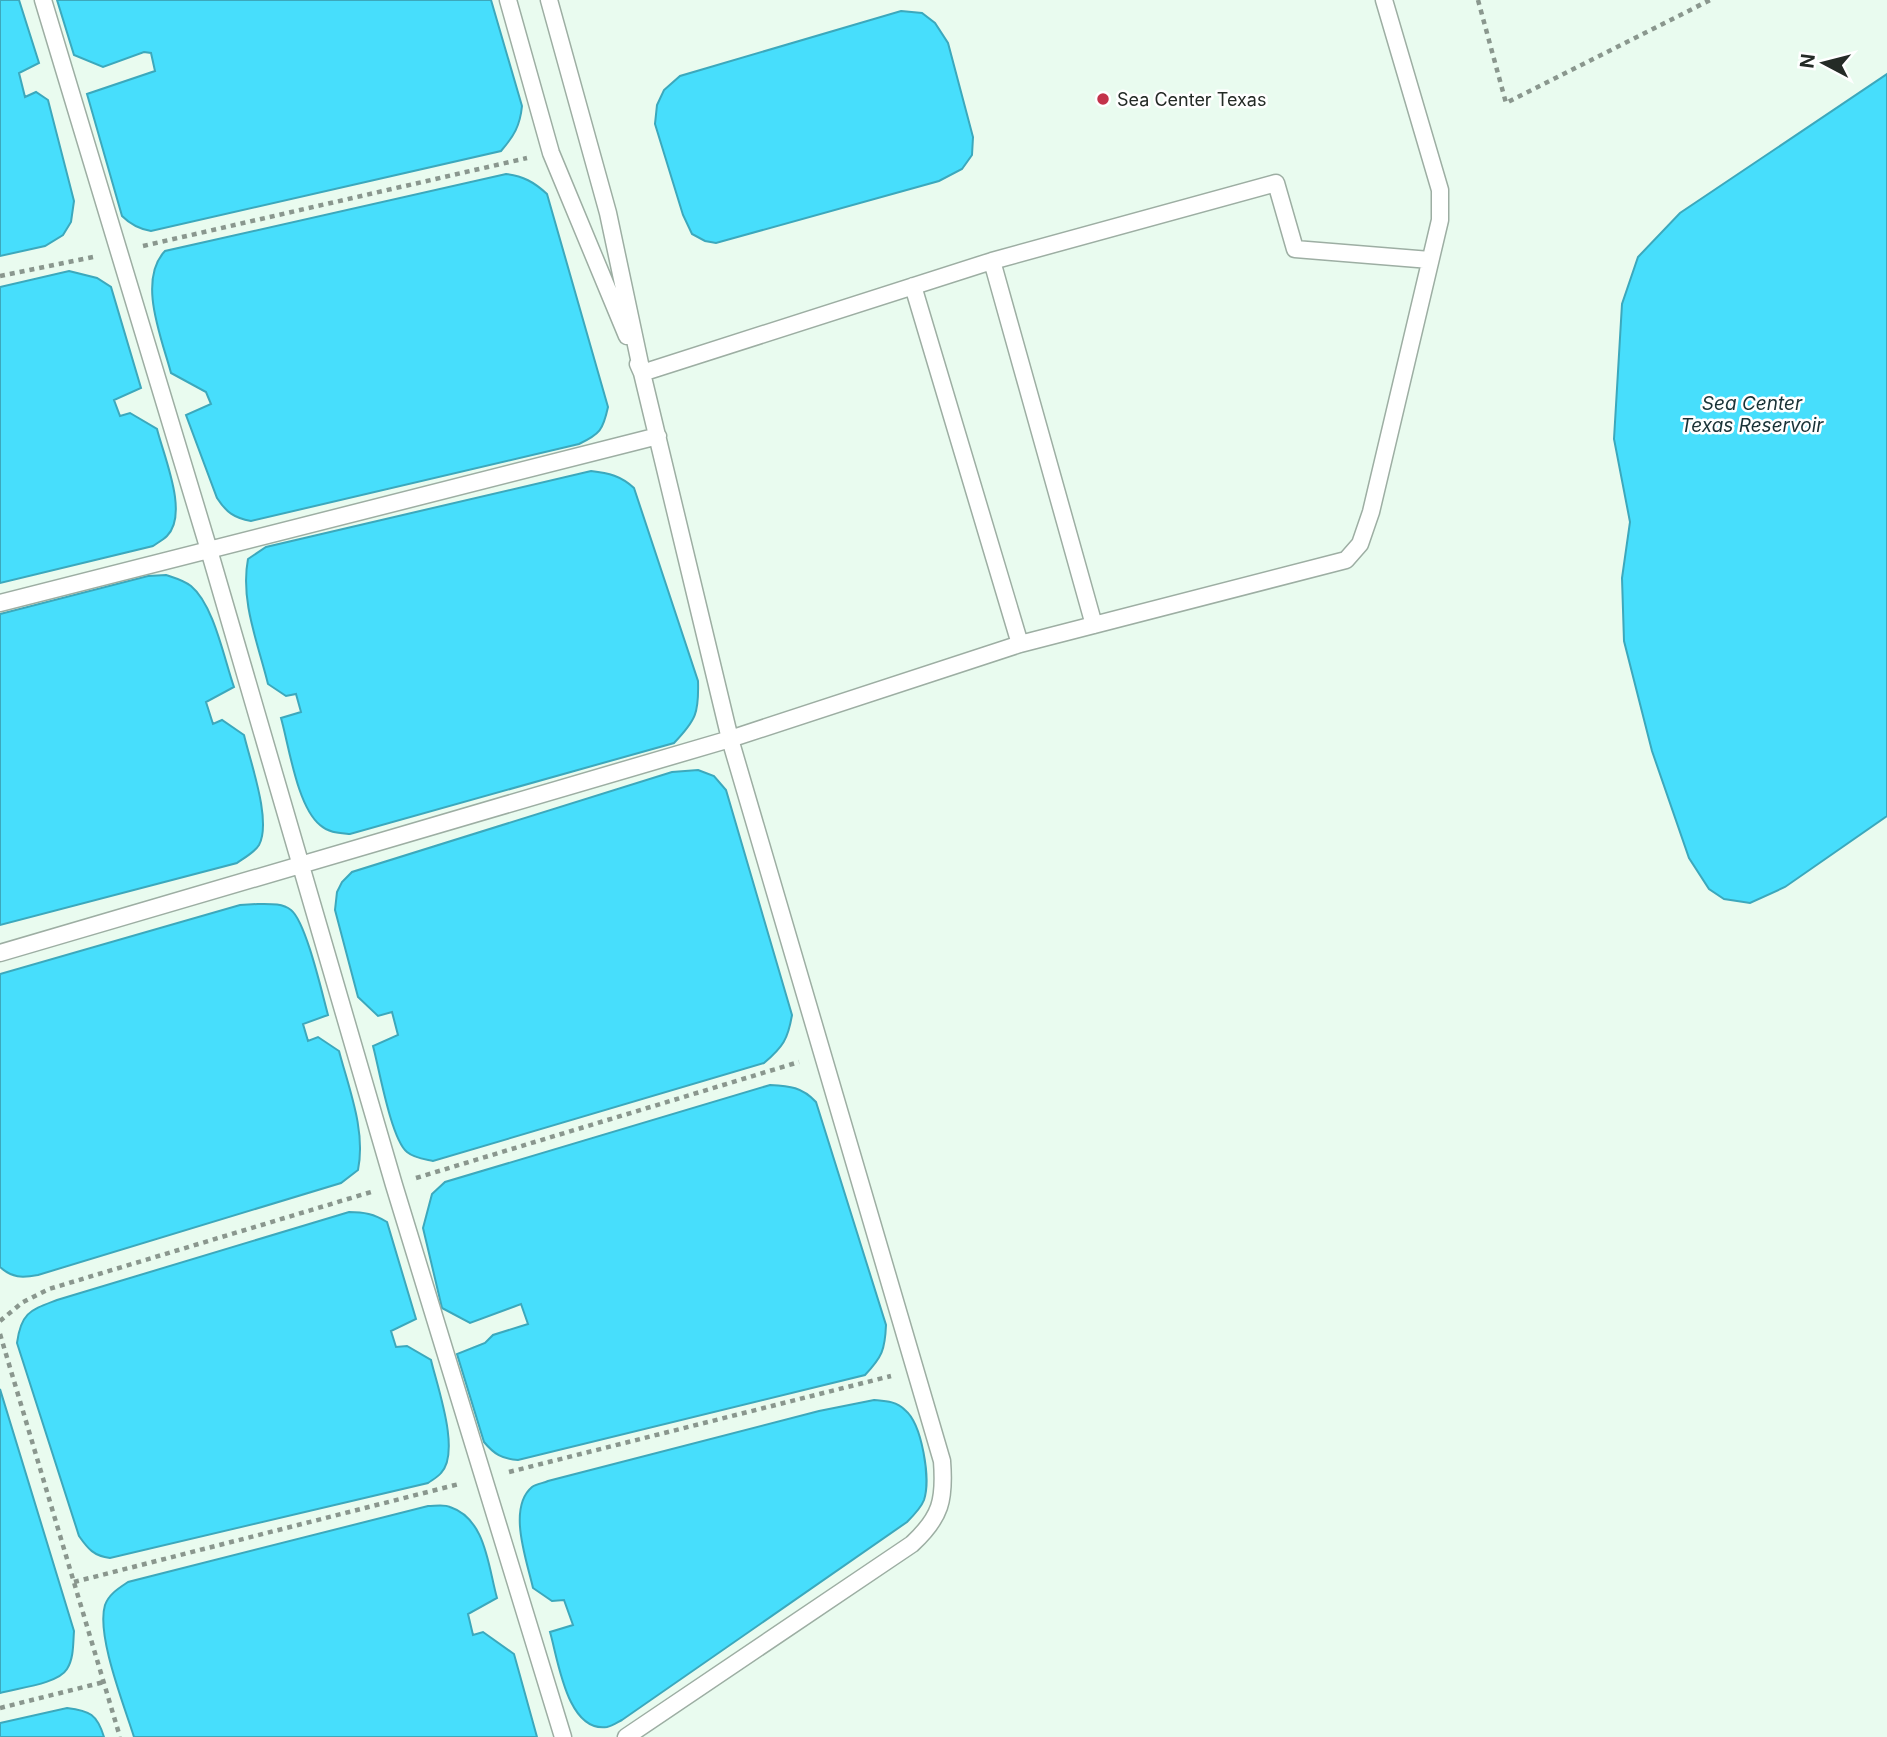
<svg xmlns="http://www.w3.org/2000/svg" width="1887" height="1737" font-family="Inter,sans-serif">
<rect width="100%" height="100%" fill="#e9fbef"/>
<!-- water -->
<path fill="#47defc" stroke="#3ca8bc" stroke-width="2" d="M0,0H19L39,63L19,73L25,97L36,92L48,100L74,201L71,222L63,235L45,246L0,256Z
M57,0H491L522,106C520,126 514,136 501,151L151,231C139,229 131,225 122,216L87,94L155,71L151,53L144,52L103,67L74,55Z
M901,11L922,13L935,23L948,43L973,137L972,155L962,169L939,181L716,243L705,241L692,234L683,215L655,124L657,105L664,90L680,76Z
M1887,74V816L1785,887L1750,903L1724,899L1709,889L1689,858L1652,751L1624,641L1622,578L1630,522L1614,439L1622,304L1638,257L1680,213Z
M506,174C523,176 534,182 547,194L608,407C603,430 600,434 579,444L251,521C234,518 226,512 217,498L186,415L211,404L206,392L171,373C162,339 137,280 165,251Z
M69,271L97,278L111,287L141,388L114,400L120,416L130,413L157,429C164,457 189,514 167,536C163,540 157,543 153,546L0,583V287Z
M591,471C609,473 621,476 634,488L698,681C699,713 696,720 674,743L350,834C339,833 329,833 320,825C297,806 289,746 281,718L301,712L296,694L286,696L268,684C258,643 240,601 248,559L266,547Z
M166,575C175,578 183,580 191,586C214,605 224,659 234,687L206,702L213,724L222,720L244,735C250,761 272,821 259,845C255,852 244,858 237,863L0,925V614L148,576Z
M698,770L714,776L726,790L792,1015C788,1039 783,1047 764,1063L433,1161C424,1159 414,1158 407,1152C391,1139 379,1068 373,1046L398,1035L392,1012L378,1016L358,997L335,910L337,892L342,882L352,872L672,772Z
M258,904C269,904 282,903 291,910C306,922 322,993 328,1015L303,1024L308,1041L318,1037L339,1051C349,1089 366,1131 358,1170L341,1183L38,1275C22,1278 12,1278 0,1267V974L240,905Z
M770,1085C790,1086 802,1087 816,1102L886,1325C885,1350 882,1357 865,1375L518,1460C502,1459 494,1454 484,1442L457,1354L485,1343L493,1335L528,1324L521,1304L470,1323L442,1308L423,1228L432,1194L445,1182Z
M349,1212C364,1212 374,1214 387,1222L416,1319L391,1331L396,1347L407,1346L431,1360C437,1386 461,1452 441,1473C438,1477 432,1480 428,1483L110,1558C94,1556 88,1549 79,1536L17,1343C21,1312 31,1310 57,1300Z
M0,1389L74,1631C73,1643 74,1658 67,1669C58,1684 17,1688 0,1693Z
M874,1400C885,1401 896,1401 905,1410C922,1424 931,1479 924,1500C921,1508 913,1516 907,1522L622,1720C618,1722 612,1726 607,1727C567,1733 558,1659 550,1632L573,1625L564,1600L552,1601L533,1588C527,1561 507,1508 532,1487C536,1484 544,1483 548,1481L819,1411Z
M428,1506C435,1506 444,1504 450,1507C486,1519 488,1566 497,1598L468,1614L473,1635L483,1632L514,1654L537,1737H134C124,1705 96,1635 105,1605C109,1594 119,1588 128,1582Z
M67,1708C90,1711 97,1714 104,1737H0V1723Z"/>
<g fill="none" stroke-linecap="round" stroke-linejoin="round">
<!-- service casing -->
<g stroke="#9daea3" stroke-width="19">
<path id="service" d="M43,0L209,550L394,1185L563,1737
M508,0L551,153L627,336
M549,0L608,213L642,373L730,739L942,1461C945,1500 941,1517 912,1544L626,1737
M992,261L1094,625
M913,286L1020,644
M638,364L642,373L992,261L1276,183L1295,249L1430,260
M0,603L658,436
M0,953L730,739L1020,644L1346,560L1360,544L1371,512L1440,220V190L1384,0"/>
</g>
<!-- path -->
<path stroke="#8a978e" stroke-width="4.5" stroke-dasharray="5 5" stroke-linecap="butt" d="M1478,0L1506,103L1710,0
M143,246L527,158
M0,276L93,257
M416,1178L799,1062
M0,1321L23,1302L49,1289L371,1192
M0,1334L120,1737
M509,1472L891,1376
M74,1582L459,1484
M0,1708L104,1682"/>
<!-- service -->
<use href="#service" stroke="#fff" stroke-width="16"/>
</g>
<!-- markers -->
<circle fill="#c3324a" stroke="#fff" stroke-width="2.5" cx="1103" cy="99" r="7"/>
<g text-anchor="middle" dominant-baseline="central" stroke-width="5" stroke-linejoin="round" paint-order="stroke">
<!-- poi labels -->
<g font-size="18" fill="#242b26" stroke="#fff" text-anchor="start">
<text x="1117" y="99">Sea Center Texas</text>
</g>
<!-- water labels -->
<g font-size="19" font-style="italic" fill="#193237" stroke="#fff">
<text x="1752" y="403">Sea Center<tspan x="1752" dy="22">Texas Reservoir</tspan></text>
</g>
</g>
<!-- north arrow -->
<g transform="translate(1824 63) rotate(277)" stroke="#ffffff" stroke-width="5" paint-order="stroke">
<path d="M0-5L12 26L0 18L-12 26Z" fill="#242b26"/>
<text y="-10" font-size="19" font-weight="bold" text-anchor="middle" fill="#242b26">N</text>
</g>
</svg>
